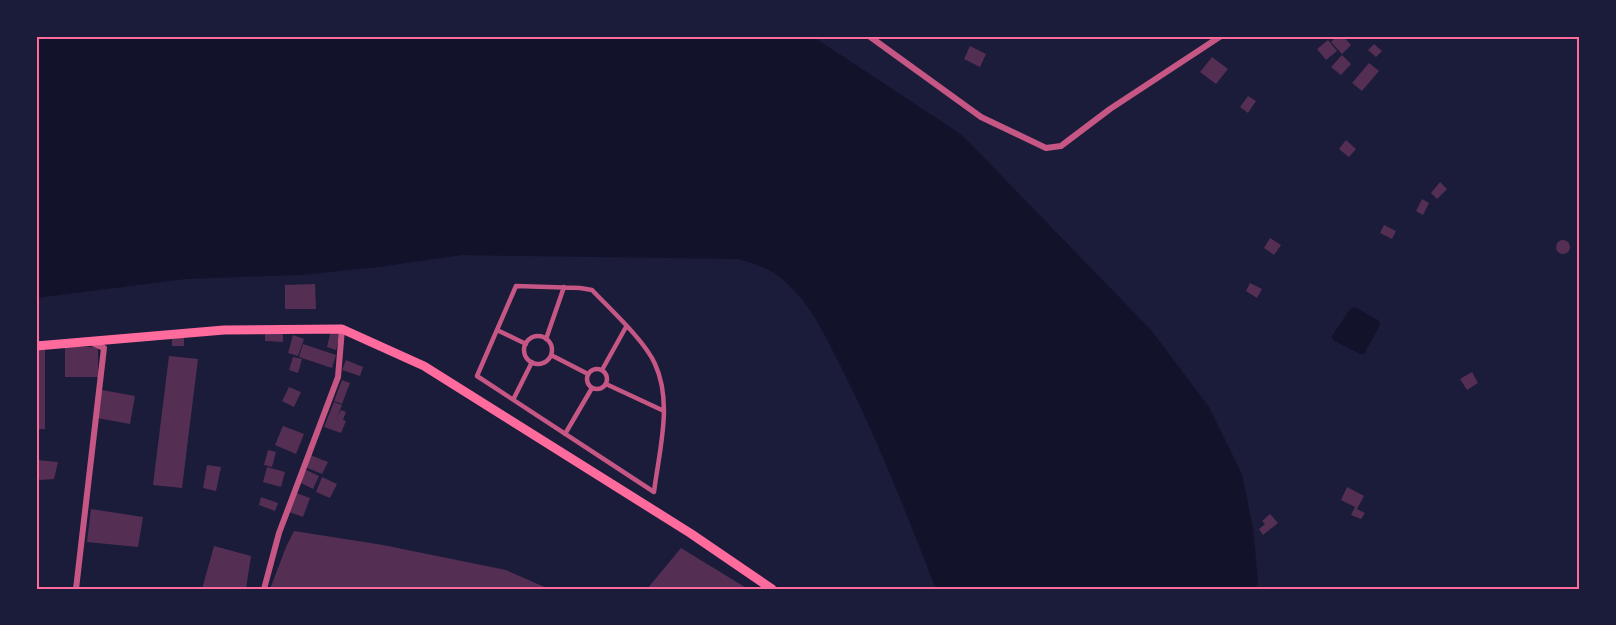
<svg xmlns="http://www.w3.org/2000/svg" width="1616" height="625" font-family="Bitter,serif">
<rect width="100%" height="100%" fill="#1b1b3a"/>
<!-- water -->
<path fill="#12122b" d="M36,36H812L962,135L1151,330L1209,407L1242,474L1253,528L1258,581L1257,589H936C907,515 878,440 842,369C825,335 809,299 777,275C766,267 752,263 739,259L462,255L379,267L301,275L185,279L36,298Z
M1354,307L1378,320L1380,325L1364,354H1360L1333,340L1332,336L1350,309Z"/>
<!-- building -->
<path fill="#542f53" d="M1337,36H1343L1351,45L1342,54L1331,42Z
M1328,40L1337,51L1326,60L1317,49Z
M1374,44L1382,51L1376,57L1368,50Z
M970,46L986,54L980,67L964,59Z
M1342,55L1351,64L1341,75L1331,67Z
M1212,57L1228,69L1216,84L1200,72Z
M1369,63L1379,71L1362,91L1352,83Z
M1248,96L1256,101L1248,113L1240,107Z
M1346,140L1356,149L1349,157L1339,149Z
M1440,182L1447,189L1437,199L1431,193Z
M1422,199L1429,203L1423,215L1416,211Z
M1384,225L1396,231L1392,239L1380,233Z
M1270,238L1281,245L1274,255L1264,248Z
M1556 247a7 7 0 1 1 14 0a7 7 0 1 1-14 0Z
M1250,283L1262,289L1257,298L1246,291Z
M315,284L316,309H285V285Z
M331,330L340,332L336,350L327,347Z
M265,331L283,332V342L265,341Z
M293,335L304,339L298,356L288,353Z
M184,336V346H172V337Z
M303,344L336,355L332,368L299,357Z
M65,347H98V377H65Z
M45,349V429H36V350Z
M169,356L198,359L182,488L153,485Z
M293,357L302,359L298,373L289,370Z
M346,360L363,367L360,376L342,370Z
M1472,372L1478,383L1467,390L1460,379Z
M342,380L350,383L342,404L334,401Z
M289,387L301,392L294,407L282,401Z
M102,390L135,396L130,424L97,418Z
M334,402L342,405L337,417L341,410L346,412L343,420L346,421L341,433L324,427Z
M283,426L304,434L296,454L275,445Z
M268,450L276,452L272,467L264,465Z
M310,455L328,462L322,474L305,467Z
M36,460L58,462L54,479L40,480L36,476Z
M207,465L221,467L216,491L203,488Z
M267,467L285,472L281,487L263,482Z
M304,469L319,476L313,489L299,482Z
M322,477L337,484L330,498L316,492Z
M1347,487L1364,496L1357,509L1365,513L1361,519L1351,515L1355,507L1341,500Z
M296,493L310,498L303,517L289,512Z
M261,497L278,503L275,511L259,505Z
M91,509L143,517L138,547L87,542Z
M1270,514L1278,523L1263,535L1259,529L1265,524L1262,521Z
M294,531L383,545L506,570L549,589H270L286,547Z
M214,546L251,556L246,589H202Z
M681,548L748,589H647Z"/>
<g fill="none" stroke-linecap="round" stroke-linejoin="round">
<!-- pedestrian -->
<path stroke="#c65784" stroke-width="4.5" d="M516,286L580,288L592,290C610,309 645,341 655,364C673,403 659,451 654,492L477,376Z
M497,330L526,344
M524 350a14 14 0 1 1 28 0a14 14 0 1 1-28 0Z
M546,339L564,287
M551,355L588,374
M587 379a10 10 0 1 1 20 0a10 10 0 1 1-20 0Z
M602,370L626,327
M606,384L664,411
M514,398L532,362
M565,434L592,388"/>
<!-- minor -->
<path stroke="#c65784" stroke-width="6" d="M869,36L981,117L1046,148L1061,146L1110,109L1221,36
M76,589L104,348L90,342
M264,589L279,533L338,377L342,329"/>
<!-- secondary -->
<path stroke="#ff6b9d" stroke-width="9" d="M36,346L224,330L342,329L424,366L690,533L772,589"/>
</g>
<!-- border -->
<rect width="1616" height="625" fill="none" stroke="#1b1b3a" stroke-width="75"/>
<rect x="38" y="38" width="1540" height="550" fill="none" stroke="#ff6b9d" stroke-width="2"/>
</svg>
